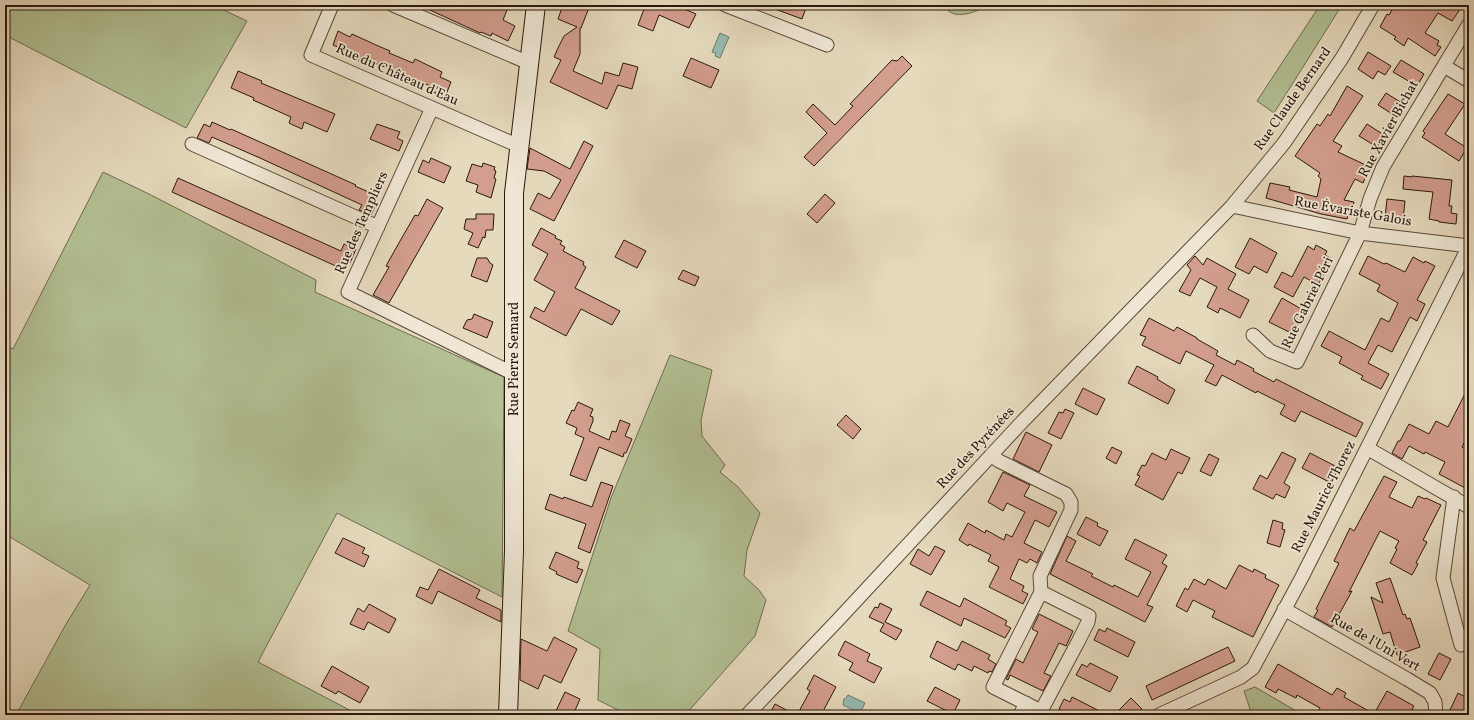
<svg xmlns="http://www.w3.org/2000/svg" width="1474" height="720" font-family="Vollkorn,serif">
<rect width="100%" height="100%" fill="#e6dabd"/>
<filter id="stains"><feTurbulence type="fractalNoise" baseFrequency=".005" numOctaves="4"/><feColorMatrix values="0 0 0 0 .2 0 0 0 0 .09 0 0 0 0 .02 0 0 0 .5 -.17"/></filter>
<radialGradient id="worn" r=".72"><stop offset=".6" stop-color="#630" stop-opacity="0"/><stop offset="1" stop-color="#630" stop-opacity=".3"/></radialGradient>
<!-- green -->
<path fill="#b2c093" stroke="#6e6c50" d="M11,5H213L247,21L186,128L5,35V25Z
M943,5H985C979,12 959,18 950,12C948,11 945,7 943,5Z
M1320,5H1342L1274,113L1257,101Z
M103,172L149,194L316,280L315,292L504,377L502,597L337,513L258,662L359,715H16L66,624L90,585L5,534V346L13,349Z
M670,355L712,370L701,420L702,436L725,465L720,472L738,487L760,513L747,550L744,576L759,590L766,600L755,636L685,715H628L598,700L600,649L568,631L611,498Z
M1255,687L1303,715H1252L1244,691Z"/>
<!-- water -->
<path fill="#96bbb1" stroke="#6b7a6f" d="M720,33L729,37L720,58L715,56L716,53L712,52Z
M848,695L865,703L860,713L843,705L844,699L846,698Z"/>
<!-- building -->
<path fill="#d39e8e" stroke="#2a180d" d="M419,5H509L503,20L515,26L508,41L492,33L491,36L481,32L480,33Z
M563,5H590L581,28H580V54L573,71L602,84L605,72L619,76L623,63L638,67L632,89L618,85L607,109L550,82L561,60L554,57L558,48L564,36L577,27L558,19Z
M635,5H675L696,14L689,28L659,15L653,31L638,25L644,9Z
M767,5H807L802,19L767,6Z
M1395,5H1463L1452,21L1438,13L1425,33L1439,41L1437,45L1441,47L1435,56L1408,38L1404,46L1394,39L1396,37L1380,27L1387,14L1389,15Z
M338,31L350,37L352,34L376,45L390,51L389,53L413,63L415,59L442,72L440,77L451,82L445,97L433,92L435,88L370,61L368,64L356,60L358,56L333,45Z
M1368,52L1391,66L1385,75L1378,71L1373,79L1358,69Z
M902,56L912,66L814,166L804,157L827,133L806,112L813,104L835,125L853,106L850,104L892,60L897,61Z
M691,58L719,70L711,88L683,76Z
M1401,60L1424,74L1417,86L1393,72Z
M238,71L262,81L261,83L335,114L327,132L304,122L302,129L293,125L289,123L291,117L253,100L254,98L231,88Z
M1347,86L1363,96L1333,141L1342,146L1338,152L1370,167L1363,183L1355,179L1344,200L1354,202L1351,216L1348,215L1347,219L1321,214L1266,198L1270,183L1290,187L1289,190L1317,197L1321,179L1318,176L1320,173L1295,156L1317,124L1320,126L1328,114L1330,116Z
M1386,93L1405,105L1397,117L1378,105Z
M1448,94L1465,104L1445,134L1467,148L1459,161L1422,137L1425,133L1423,131Z
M212,122L230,130L231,129L356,185L355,186L373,194L371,199L377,202L371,215L359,210L362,205L260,158L212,137L209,143L197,138L204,124L210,127Z
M377,124L400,132L397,138L403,141L399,151L370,139Z
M1367,124L1384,135L1377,147L1359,136Z
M584,141L593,146L554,221L530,209L538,193L550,199L561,180L544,171L527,169L530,148L570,169Z
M431,158L451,167L444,183L418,172L423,160L429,163Z
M483,163L495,167L494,170L496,171L494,178L496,179L491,198L476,192L478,185L466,181L472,164L482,167Z
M1404,176L1412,177V176L1452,180L1449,206H1452L1451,213L1457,214L1456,224L1439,222V221L1429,219L1433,192L1403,189Z
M178,178L341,251L344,244L356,249L350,263L341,260L338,267L172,192Z
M825,194L835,203L817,223L807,214Z
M427,199L443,208L389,303L373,295L389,267L386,266L400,241L415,215L418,216Z
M1387,199L1405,201L1403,220L1385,218Z
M476,214H494L493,230H486L485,238L483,237L478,248L468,244L473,233L464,229L466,219H476Z
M541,228L556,236L555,238L562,241L560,244L565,247L563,251L584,262L583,265L586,267L575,288L620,311L612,325L581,309L566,336L530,317L535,307L544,312L555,292L534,280L548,254L532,245Z
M1250,238L1277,253L1267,273L1254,266L1249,274L1235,267Z
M624,240L646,251L637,268L615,257Z
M1316,245L1327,251L1325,255L1332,259L1318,285L1304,277L1293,297L1274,287L1282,272L1292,277L1308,246L1314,250Z
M1195,256L1203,265L1207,258L1236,274L1228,289L1249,300L1240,318L1220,308L1218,313L1207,307L1217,287L1200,278L1190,296L1179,291L1191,270L1187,265Z
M1368,256L1384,264L1386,263L1405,272L1413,257L1424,263L1425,261L1435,266L1417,300L1425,304L1417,321L1410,317L1392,352L1378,345L1368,363L1389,374L1381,389L1361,379L1363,376L1339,363L1342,357L1321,346L1329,331L1365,350L1381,318L1389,322L1398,303L1377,291L1380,285L1359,274Z
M477,258H487L490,263L493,265L487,282L471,276Z
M683,270L699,277L695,286L678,279Z
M1282,298L1305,311L1293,334L1269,322Z
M474,314L493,322L487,338L463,328L467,320L472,319Z
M1149,318L1174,331L1177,327L1197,338V339L1218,351L1216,355L1235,365L1237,360L1254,369L1253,371L1274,382L1276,379L1363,423L1356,437L1301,411L1295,422L1280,414L1285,405L1257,391L1256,393L1222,375L1216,386L1205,381L1214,365L1186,351L1180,364L1142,345L1146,337L1140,335Z
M1137,366L1158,377L1157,379L1175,390L1168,404L1128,383Z
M1469,386V434L1462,447L1469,451V490L1439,474L1445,462L1425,452L1424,454L1409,446L1402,459L1392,453L1398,441H1400L1409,424L1429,434L1436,421L1448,427Z
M1083,388L1105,399L1097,415L1075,404Z
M578,402L593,409L590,416L593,417V421L589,431L609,440L612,431L616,432L620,420L630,424L625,436L632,439L626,453H624L623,457L599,447L586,481L570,475L584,438L575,434L577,428L566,423L572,410L574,411Z
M1065,409L1074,413L1061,439L1048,433L1059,412L1063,413Z
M846,415L861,429L853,439L837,425Z
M1026,432L1052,445L1039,472L1013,459Z
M1112,447L1122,452L1116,464L1106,458Z
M1171,449L1190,458L1182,474L1178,472L1163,500L1135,485L1140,476L1137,475L1142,465L1145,466L1152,453L1166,460Z
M1282,452L1296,459L1284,483L1290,487L1285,498L1276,494L1273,499L1253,489L1260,475L1267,479Z
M1310,453L1339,468L1331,483L1302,468Z
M1209,454L1219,459L1211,476L1200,471Z
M1003,472L1030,485L1024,496L1057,512L1049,527L1035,520L1024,543L1042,552L1037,563L1030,559L1027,563L1019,559L1010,579L1024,586L1022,591L1028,594L1023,604L989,587L999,567L988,561L991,555L969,544L968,546L959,540L968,523L985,533L986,530L1004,540L1006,534L1012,537L1025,512L1007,503L1003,511L988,502Z
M1384,476L1397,482L1389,497L1412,508L1418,496L1425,499L1426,498L1441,505L1423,540L1427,542L1416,563L1418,564L1412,575L1390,563L1397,549L1395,548L1399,541L1380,531L1349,592L1352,591L1332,627L1314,617L1318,610L1316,609L1339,563L1334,561L1350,528L1354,531Z
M601,482L613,486L590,553L578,548L586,524L545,509L550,494L563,499L564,497L592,507Z
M1086,517L1098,523L1097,526L1108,531L1100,546L1077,534Z
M1273,520L1283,523L1282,529L1285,530L1280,547L1267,543Z
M1067,536L1076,541L1066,561L1093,574L1091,576L1113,587L1114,585L1138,597L1151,572L1125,559L1135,539L1167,555L1162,563L1167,566L1147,605L1153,607L1145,622L1050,574Z
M343,538L365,548L362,553L369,556L364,567L335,553Z
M935,546L945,551L931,575L910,564L918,549L929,556Z
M556,552L579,562L577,568L583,570L577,583L556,574L557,572L549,568Z
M1239,565L1253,572L1254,569L1266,575L1265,578L1279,585L1253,637L1212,617L1215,611L1193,600L1187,612L1176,606L1185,588L1188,590L1194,579L1205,585L1208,579L1226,589Z
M439,569L480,590L476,598L501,610V622L438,591L432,604L416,596L420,587L428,590Z
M1390,578L1403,615L1405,614L1407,619L1410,618L1420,647L1397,655L1390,632L1383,634L1371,597L1383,603L1376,583Z
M927,591L960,607L964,598L1007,621L1005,625L1011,628L1005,638L964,618L961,626L920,605Z
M880,603L892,609L885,622L902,630L896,640L880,631L884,624L869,617L875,607L878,608Z
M369,604L396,619L389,633L368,622L364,630L350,624L358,608L364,612Z
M1039,614L1073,631L1066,646L1059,643L1044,673L1051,676L1043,691L1010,675L1008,680L1006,679L1016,659L1023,663L1038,632L1032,629Z
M1107,628L1135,642L1128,657L1094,640L1099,629L1105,632Z
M554,637L577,649L561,683L544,675L538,689L520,680L521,639L547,651Z
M845,641L870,654L867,661L882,668L874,683L849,670L853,663L838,655Z
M937,641L957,651L962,641L990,655L988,659L996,664L992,672L989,671L988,673L974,666L972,671L958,664L955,670L930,657Z
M1228,647L1235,661L1152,700L1146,686Z
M1439,653L1451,659L1440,680L1428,674Z
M1090,663L1118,677L1110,692L1076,675L1082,664L1087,667Z
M1278,664L1332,695L1337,688L1346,693L1344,697L1374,714L1387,691L1414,706L1409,715H1317L1320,708L1297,695L1296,698L1278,689L1276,693L1265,687Z
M332,666L369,687L360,703L338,691L336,694L321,686Z
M814,675L836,687L821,715H797L810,691L807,689Z
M935,687L960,700L953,714L927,701Z
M565,692L580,699L573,715H554Z
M1458,693L1469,699V715H1455L1449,712Z
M1072,697L1082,702L1107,715H1070L1059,709L1064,699L1070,702Z
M1131,698L1142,709L1135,715H1114Z
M775,704L796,715H769Z"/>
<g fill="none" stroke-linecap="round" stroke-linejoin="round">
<!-- street casing -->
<g stroke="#594839" stroke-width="15">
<path id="street" d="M332,5L311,55L519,146
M393,5L529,63
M725,5L827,45
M1444,66L1469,81
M432,108L348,292L514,374
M192,144L378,227
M1232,206L1360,233L1469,246
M1253,335L1270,351L1297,362L1360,233L1370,199L1383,167L1469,24
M1367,448L1469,507
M991,455L999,461L1066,494L1071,502V510L1040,576L1041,592
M1454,497L1443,578L1461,645
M1041,592L1089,616L1088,622L1079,640L1041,711L993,687Z
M1284,609L1407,679L1430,693L1435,702L1436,715
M747,715L837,621L1022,422L1232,206L1284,143L1342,58L1373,5
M1020,715L1026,703
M1159,715L1241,677L1253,668L1302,577L1469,246"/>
</g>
<!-- secondary casing -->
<g stroke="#2a180d" stroke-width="20">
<path id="secondary" d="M508,715L514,551V193L536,5"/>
</g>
<!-- street -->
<use href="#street" stroke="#efe7d4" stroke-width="13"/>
<!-- secondary -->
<use href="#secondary" stroke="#efe7d4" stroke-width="18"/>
</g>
<g text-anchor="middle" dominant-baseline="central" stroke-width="3.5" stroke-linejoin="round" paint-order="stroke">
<!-- street labels -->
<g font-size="14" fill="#2a180d" stroke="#efe7d4">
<text transform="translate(397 75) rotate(24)">Rue du Château d'Eau</text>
<text transform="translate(1293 99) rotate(-55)">Rue Claude Bernard</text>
<text transform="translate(1389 129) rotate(-61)">Rue Xavier Bichat</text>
<text transform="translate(1353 212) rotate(10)">Rue Évariste Galois</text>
<text transform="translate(362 223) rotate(-66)">Rue des Templiers</text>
<text transform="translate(1308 303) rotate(-64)">Rue Gabriel Péri</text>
<text transform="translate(514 359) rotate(-90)">Rue Pierre Semard</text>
<text transform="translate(976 448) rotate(-47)">Rue des Pyrénées</text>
<text transform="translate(1324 497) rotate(-63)">Rue Maurice Thorez</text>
<text transform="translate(1375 643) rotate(30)">Rue de l'Uni Vert</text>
</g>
</g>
<!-- margin -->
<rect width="1474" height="720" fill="none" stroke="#e6dabd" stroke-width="20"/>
<rect x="6" y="6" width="1462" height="708" fill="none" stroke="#2a180d" stroke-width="2"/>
<rect x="10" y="10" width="1454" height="700" fill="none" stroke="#2a180d"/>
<rect width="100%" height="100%" filter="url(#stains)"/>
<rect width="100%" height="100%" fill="url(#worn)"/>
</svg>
